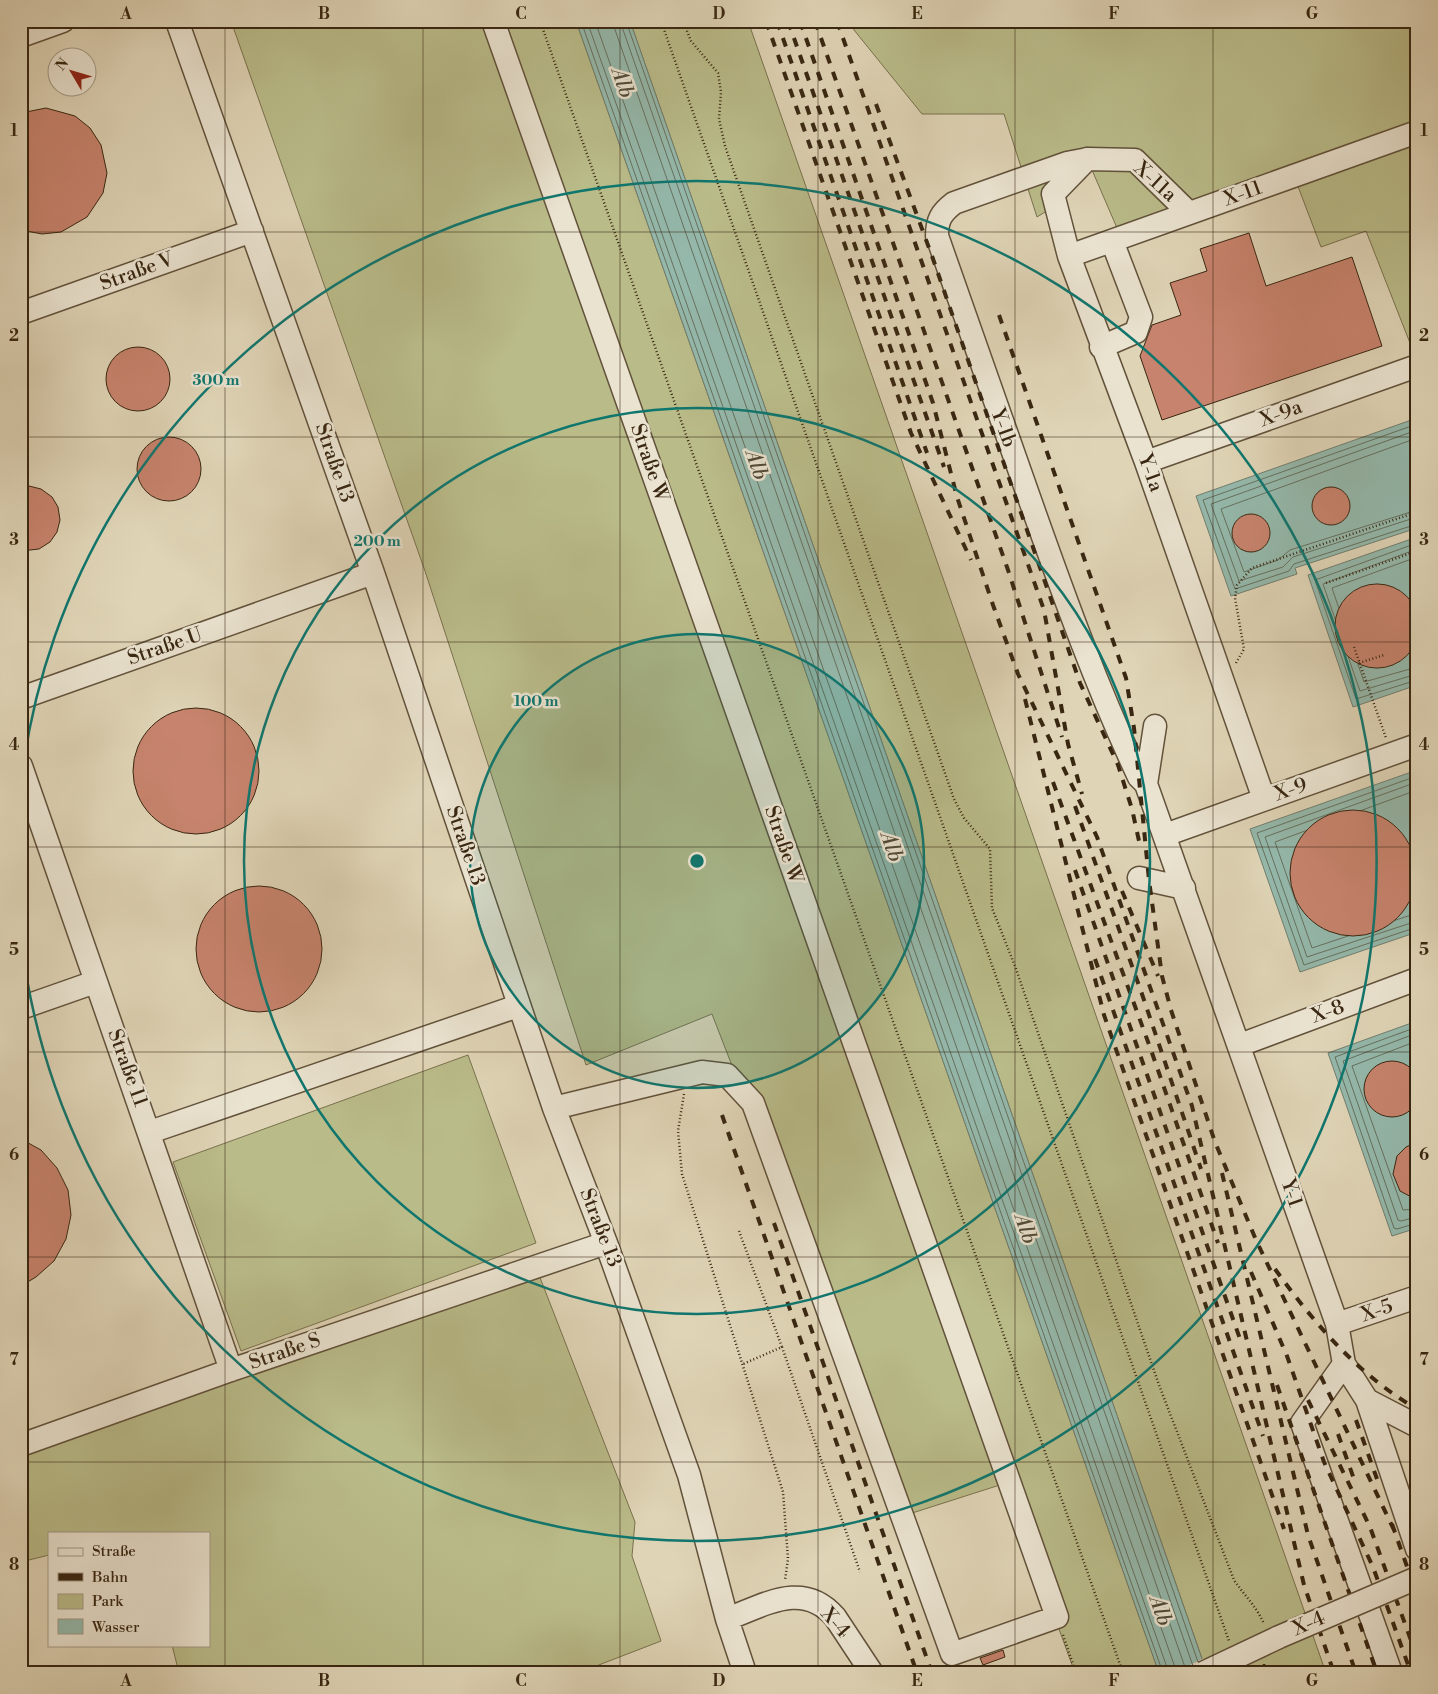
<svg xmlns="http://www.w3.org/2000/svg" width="1438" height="1694" font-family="'Libre Bodoni',serif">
<rect width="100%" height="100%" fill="#dfd4b6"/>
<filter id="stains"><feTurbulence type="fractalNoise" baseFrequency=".004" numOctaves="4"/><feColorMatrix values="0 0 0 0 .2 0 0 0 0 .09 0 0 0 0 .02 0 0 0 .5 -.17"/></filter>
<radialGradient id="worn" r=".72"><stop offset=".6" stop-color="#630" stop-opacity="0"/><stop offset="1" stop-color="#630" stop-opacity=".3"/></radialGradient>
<!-- green -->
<path fill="#b9bb89" stroke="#79714e" d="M231,21H576L1159,1673H1075L1006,1483L906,1515L712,1014L586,1065L425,571Z
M630,21H748L1326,1673H1207Z
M851,21H1417V341L1410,343L1366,231L1321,247L1291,168L1117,228L1092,170L1050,209L1037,217L1004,114H922L854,30Z
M468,1055L536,1243L241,1351L173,1162Z
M539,1275L635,1522L632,1556L661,1641L578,1673H179L172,1645H209V1533H49V1555L21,1562V1455Z"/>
<!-- water -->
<path fill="#94b8ab" stroke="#707e6e" d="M576,21H630L1207,1673H1159Z
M1417,418V528L1295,568L1297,574L1231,596L1196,496Z
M1417,537V685L1353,707L1308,575Z
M1417,770V932L1300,972L1250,829Z
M1417,1021V1228L1392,1236L1328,1053Z"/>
<!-- pier -->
<path fill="#dfd4b6" d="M1204,1658L1209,1673H1174Z"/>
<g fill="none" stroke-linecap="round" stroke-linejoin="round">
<!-- shore -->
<path stroke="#66705e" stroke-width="1" d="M581,21L1163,1673
M587,21L1169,1673
M595,21L1177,1673
M612,21L1187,1673
M620,21L1193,1666
M626,21L1198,1662
M1417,424L1203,500L1235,589L1289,571L1294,564L1417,524
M1417,430L1211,504L1239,581L1283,567L1293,557L1417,517
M1417,438L1221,509L1244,572L1278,560L1290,550L1417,510
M1417,543L1315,580L1356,699L1417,680
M1417,549L1323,584L1360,691L1417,674
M1417,557L1332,588L1364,682L1417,667
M1417,776L1257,833L1304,965L1417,927
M1417,782L1265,837L1307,957L1417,921
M1417,790L1275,842L1312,948L1417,913
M1417,1027L1335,1057L1394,1228L1397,1229L1417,1223
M1417,1033L1343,1061L1398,1220L1401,1221L1417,1217
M1417,1041L1352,1066L1403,1210L1417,1209"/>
</g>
<!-- building -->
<path fill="#c7836d" stroke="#392712" d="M46,108L75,116L90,128L101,145L107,173L103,193L87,217L61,232L42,234L21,230V113Z
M1249,233L1266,286L1352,257L1382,346L1162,420L1140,356L1152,325L1181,315L1170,283L1207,271L1200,249Z
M106 379a32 32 0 1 1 64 0a32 32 0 1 1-64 0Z
M137 469a32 32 0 1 1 64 0a32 32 0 1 1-64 0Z
M29,486L41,489L52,497L58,507L60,520L57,532L50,542L39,549L21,551V487Z
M1312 506a19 19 0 1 1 38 0a19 19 0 1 1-38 0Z
M1232 533a19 19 0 1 1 38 0a19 19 0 1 1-38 0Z
M1335 626a42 42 0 1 1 84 0a42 42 0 1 1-84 0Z
M133 771a63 63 0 1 1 126 0a63 63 0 1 1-126 0Z
M1290 873a63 63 0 1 1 126 0a63 63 0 1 1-126 0Z
M196 949a63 63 0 1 1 126 0a63 63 0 1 1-126 0Z
M1364 1089a28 28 0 1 1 56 0a28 28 0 1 1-56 0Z
M21,1139L41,1150L57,1168L68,1190L71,1215L66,1239L54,1261L36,1277L21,1286Z
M1417,1142V1200L1400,1191L1393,1174L1397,1156L1406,1147Z
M1003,1650L1005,1657L983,1665L980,1658Z"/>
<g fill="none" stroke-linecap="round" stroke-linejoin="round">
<!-- minor casing -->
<g stroke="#62523b" stroke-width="25">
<path id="minor" d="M177,21L373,573L554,1108L606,1243L689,1475L727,1619L745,1673
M493,21L1057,1617L952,1654L753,1103L727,1075L702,1072L554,1108
M21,36L63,21
M1087,159L1053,194L1069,256L1146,462L1264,799
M1069,256L1417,132
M21,313L252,231
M1101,347L1136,332L1141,317L1112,241
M1146,462L1417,366
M21,698L373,573
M1155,726L1146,784L1337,1324L1344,1364L1367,1400L1417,1549
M21,766C90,968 162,1168 231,1370
M1146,784L1139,777C1097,688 1064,596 1031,503C999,414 968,325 937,236C937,220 941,213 954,203L1067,163L1088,159L1135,160L1189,213
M1165,835L1417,745
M1139,878L1184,888
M21,1008L95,982
M1240,1045L1417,979
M150,1132L518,1006
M1337,1324L1417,1297
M1344,1364L1302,1423L1391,1673
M1367,1400L1417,1426
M21,1445L231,1370L606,1243
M727,1619C765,1605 803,1580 835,1617L872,1673"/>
</g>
<!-- path -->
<path stroke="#392712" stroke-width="2.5" stroke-dasharray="1 2.5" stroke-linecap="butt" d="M540,21L1123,1673
M661,21L1229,1641
M683,21L691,41L718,73L721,92L719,119L725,146L954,799L964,818L990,849L992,908L1015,966L1159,1385L1234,1580C1244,1595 1257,1607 1264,1624
M1326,583L1417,551
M1354,647L1386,738
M1236,663L1244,649L1235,598L1237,585L1252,568L1417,512
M1359,663L1384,655
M684,1094L678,1131L682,1174L783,1492L788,1559L785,1580
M739,1231L782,1347L743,1364
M782,1347L860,1572
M1063,1635L1076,1673
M1264,1664V1673"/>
<!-- minor -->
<use href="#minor" stroke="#eae3d0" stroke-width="22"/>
<!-- rail -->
<path stroke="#392712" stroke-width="4" stroke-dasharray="9 9" stroke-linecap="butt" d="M766,21L911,433L971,560
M777,21L927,453
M788,21L944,467
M800,21L933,403L957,497L993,605L1018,674L1097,837L1192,1106L1304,1585L1334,1673
M815,21L1008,570L1062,737
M837,21L1044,610L1068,744L1082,794
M876,104L932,256L1080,683L1118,765L1132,809L1139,841
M999,315L1126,678L1134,728L1149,880L1162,976L1171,1010L1215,1142L1256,1240L1394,1530
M1025,699L1104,1015L1284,1529
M1053,782L1151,1050L1218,1243
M1075,806L1142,994L1201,1169
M1075,870L1240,1339
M1122,891L1158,976
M1095,959L1263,1436
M722,1115L917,1673
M1222,1173L1308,1535L1356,1673
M774,1223L932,1673
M1275,1269C1314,1323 1358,1375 1417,1409
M1251,1272L1287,1356L1324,1462L1373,1567L1411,1673
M1277,1385L1377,1673
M1308,1400L1370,1527L1417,1657
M1356,1420L1377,1479
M1338,1434L1355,1482
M1392,1524L1417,1595"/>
<!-- minor-bridge casing -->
<g stroke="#62523b" stroke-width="25" stroke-linecap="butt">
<path id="minor-bridge" d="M1203,1673L1279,1637L1417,1578"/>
</g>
<!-- minor-bridge -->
<use href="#minor-bridge" stroke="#eae3d0" stroke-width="22"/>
</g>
<!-- grid -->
<path fill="none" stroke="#392712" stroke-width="1" stroke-opacity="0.55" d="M225,21V1673M423,21V1673M620,21V1673M818,21V1673M1015,21V1673M1213,21V1673M21,232H1417M21,437H1417M21,642H1417M21,847H1417M21,1052H1417M21,1257H1417M21,1462H1417"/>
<!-- distance rings -->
<circle cx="697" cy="861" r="227" fill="#0f766e" fill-opacity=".12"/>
<g fill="none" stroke="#0f766e" stroke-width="2.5">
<circle cx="697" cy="861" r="227"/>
<circle cx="697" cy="861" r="453"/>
<path d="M21 784A680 680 0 1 1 21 938"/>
</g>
<g text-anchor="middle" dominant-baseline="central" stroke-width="5" stroke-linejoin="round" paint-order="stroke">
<!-- street labels -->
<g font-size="20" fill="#392712" stroke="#eae3d0">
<text transform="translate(1155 182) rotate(42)">X-11a</text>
<text transform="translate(1243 194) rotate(-20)">X-11</text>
<text transform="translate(137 272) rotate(-20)">Straße V</text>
<text transform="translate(1281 414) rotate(-20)">X-9a</text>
<text transform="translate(1003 428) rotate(70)">Y-1b</text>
<text transform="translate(334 463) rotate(71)">Straße 13</text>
<text transform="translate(649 463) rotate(71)">Straße W</text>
<text transform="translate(1150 473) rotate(70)">Y-1a</text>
<text transform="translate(165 647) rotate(-19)">Straße U</text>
<text transform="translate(1291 790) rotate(-20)">X-9</text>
<text transform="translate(783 845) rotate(71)">Straße W</text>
<text transform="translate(465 846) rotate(71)">Straße 13</text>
<text transform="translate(1328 1012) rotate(-20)">X-8</text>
<text transform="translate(127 1068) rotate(70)">Straße 11</text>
<text transform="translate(1291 1193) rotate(71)">Y-1</text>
<text transform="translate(600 1228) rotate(69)">Straße 13</text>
<text transform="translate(1377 1311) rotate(-19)">X-5</text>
<text transform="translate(285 1352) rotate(-19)">Straße S</text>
<text transform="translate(835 1623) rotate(49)">X-4</text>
<text transform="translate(1309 1624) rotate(-23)">X-4</text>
</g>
<!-- water labels -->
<g font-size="21" font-style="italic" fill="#504b38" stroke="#eae3d0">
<text transform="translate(622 83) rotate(71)">Alb</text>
<text transform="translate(756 465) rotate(71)">Alb</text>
<text transform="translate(891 847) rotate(71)">Alb</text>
<text transform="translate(1025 1229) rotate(71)">Alb</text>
<text transform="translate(1160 1611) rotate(71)">Alb</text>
</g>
</g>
<circle cx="697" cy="861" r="8" fill="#0f766e" stroke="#eae3d0" stroke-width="2.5"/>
<g font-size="15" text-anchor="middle" font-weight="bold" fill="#0f766e" stroke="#eae3d0" stroke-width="5" stroke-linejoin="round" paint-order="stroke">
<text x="216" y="385">300 m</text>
<text x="377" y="546">200 m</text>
<text x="536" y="706">100 m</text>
</g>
<!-- margin -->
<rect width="1438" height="1694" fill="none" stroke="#dfd4b6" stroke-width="55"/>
<!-- legend -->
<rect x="48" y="1532" width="162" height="115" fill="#eae3d0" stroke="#a39884"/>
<rect x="58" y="1548" width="25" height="8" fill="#eae3d0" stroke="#a39884"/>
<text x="92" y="1556" font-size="15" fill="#392712">Straße</text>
<rect x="58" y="1573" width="25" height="8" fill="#392712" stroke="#a39884"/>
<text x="92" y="1582" font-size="15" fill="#392712">Bahn</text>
<rect x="58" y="1594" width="25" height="15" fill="#b9bb89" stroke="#a39884"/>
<text x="92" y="1606" font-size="15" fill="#392712">Park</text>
<rect x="58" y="1619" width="25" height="15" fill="#94b8ab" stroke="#a39884"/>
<text x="92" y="1632" font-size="15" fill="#392712">Wasser</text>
<!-- north arrow -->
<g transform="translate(72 72) rotate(308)"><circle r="24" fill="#eae3d0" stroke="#a39884"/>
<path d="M0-4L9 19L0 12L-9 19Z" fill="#8f2418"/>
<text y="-8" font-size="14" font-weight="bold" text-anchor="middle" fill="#392712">N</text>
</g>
<rect x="28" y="28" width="1382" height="1638" fill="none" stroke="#392712" stroke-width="2"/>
<g font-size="16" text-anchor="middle" font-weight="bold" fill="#392712">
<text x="126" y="19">A</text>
<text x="324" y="19">B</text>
<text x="521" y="19">C</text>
<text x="719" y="19">D</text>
<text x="917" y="19">E</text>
<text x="1114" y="19">F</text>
<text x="1312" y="19">G</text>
<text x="14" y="136">1</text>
<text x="1424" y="136">1</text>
<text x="14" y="341">2</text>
<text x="1424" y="341">2</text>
<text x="14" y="545">3</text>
<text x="1424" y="545">3</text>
<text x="14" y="750">4</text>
<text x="1424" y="750">4</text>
<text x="14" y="955">5</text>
<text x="1424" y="955">5</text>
<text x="14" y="1160">6</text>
<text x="1424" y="1160">6</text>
<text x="14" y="1365">7</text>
<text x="1424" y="1365">7</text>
<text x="14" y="1570">8</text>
<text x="1424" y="1570">8</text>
<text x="126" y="1686">A</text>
<text x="324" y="1686">B</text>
<text x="521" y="1686">C</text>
<text x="719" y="1686">D</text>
<text x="917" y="1686">E</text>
<text x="1114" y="1686">F</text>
<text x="1312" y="1686">G</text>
</g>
<rect width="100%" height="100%" filter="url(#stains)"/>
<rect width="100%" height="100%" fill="url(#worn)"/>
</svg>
